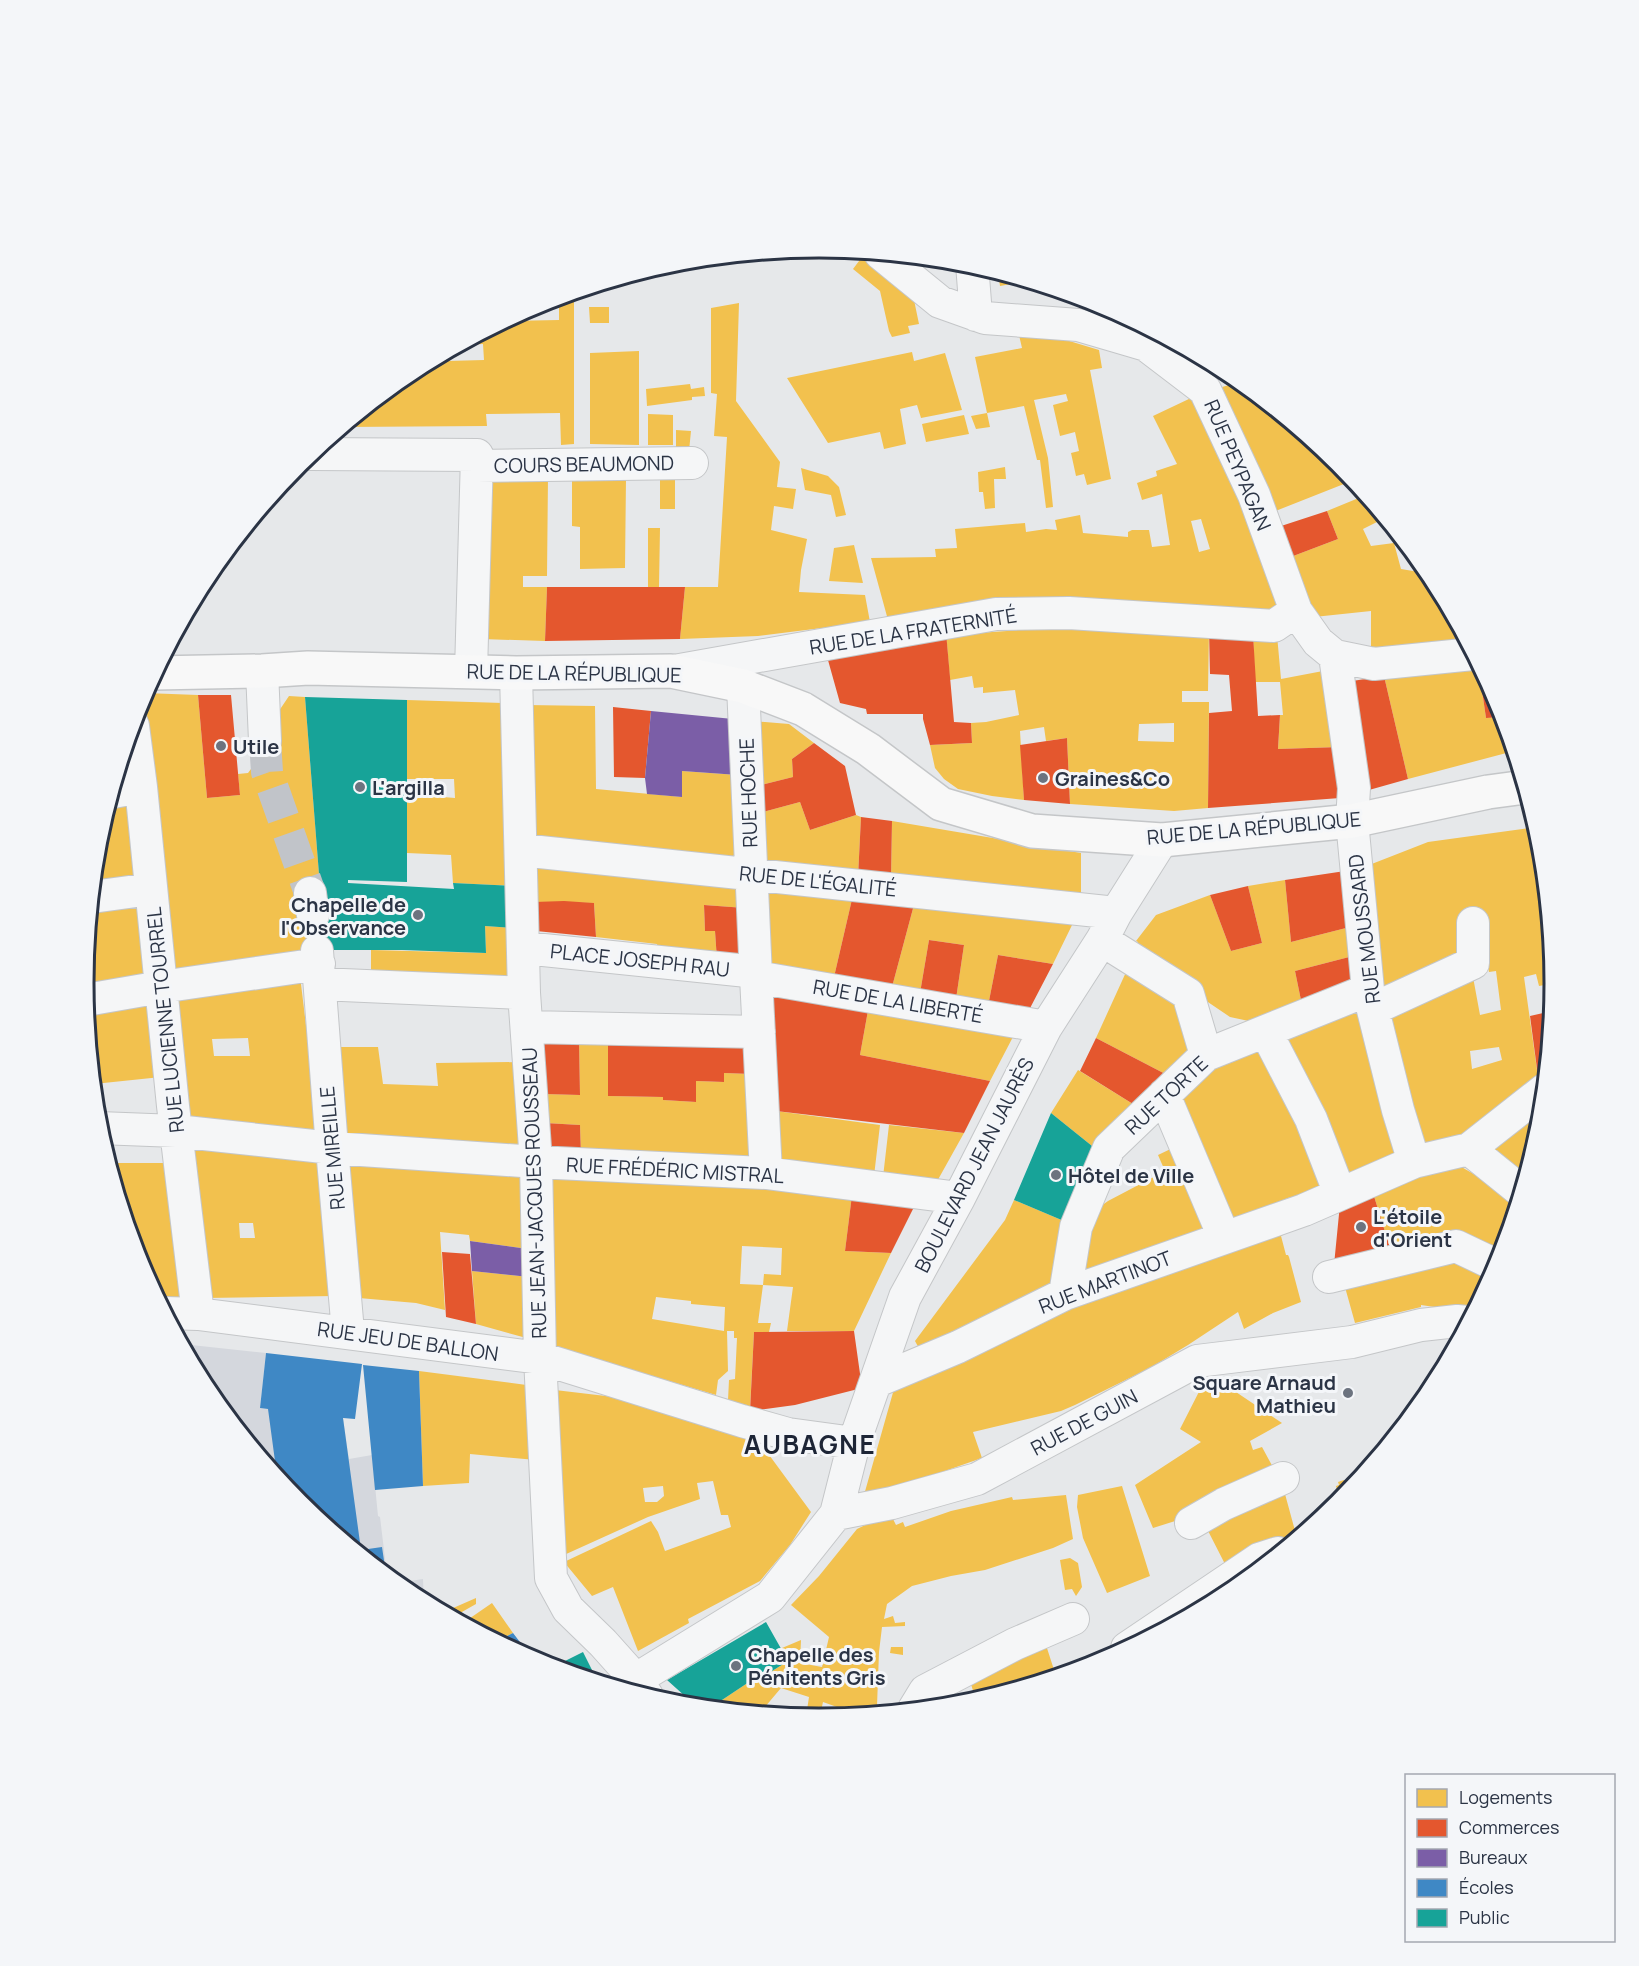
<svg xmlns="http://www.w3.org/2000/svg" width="1639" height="1966" font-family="Manrope,sans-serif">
<rect width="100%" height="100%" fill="#e6e8ea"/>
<!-- built -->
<path fill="#d4d7dd" d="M182,1344L266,1353L260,1408L343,1418L349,1459L372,1455L378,1516L380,1517L387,1575L299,1503L208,1391Z
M423,1579L424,1602L411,1594L397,1583Z"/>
<!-- homes -->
<path fill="#f2c14e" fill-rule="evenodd" d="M862,257L914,300L919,324L908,326L910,333L892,337L889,331L880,291L853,269Z
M998,272L1010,276L1011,284L1000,286Z
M574,295V444L561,445L560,413L486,414L487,426L343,427L411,371L443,354L447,355V361L484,360L483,344L461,345L506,321L559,320V297Z
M739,303L736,401L780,462L777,487L796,489L793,509L774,506L771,530L807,539L801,570L799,592L865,595L870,622L758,636L680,639L685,587H718L727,437L714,436L717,394L711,393V308Z
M589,307H609V323H590Z
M1019,335L1056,337L1099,350L1102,368L1090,370L1111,479L1087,485L1084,474L1076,476L1071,453L1079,451L1075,432L1060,436L1053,405L1068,401L1066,394L1034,400L1048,458L1053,507L1046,508L1040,460H1037L1024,406L987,413L975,357L1022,348Z
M1188,350L1217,365L1207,371Z
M639,351V445L590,444V353Z
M912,352L914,361L945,353L962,410L921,418L917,405L900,409L906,444L884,449L880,432L828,443L787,378Z
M1240,382L1340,463L1354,480L1273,512L1252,454L1222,387Z
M690,384L691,389L704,387L705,396L692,397V400L647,406L646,389Z
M1191,398L1227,459L1281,602L1272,612L888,620L871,558L936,557L935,549L957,548L955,529L1025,523L1026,532L1046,529L1057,530L1055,520L1080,515L1083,533L1128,537V532L1132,530H1149L1152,547L1170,545L1162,494L1142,500L1137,483L1157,476L1156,471L1177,464L1153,416ZM1201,519L1210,549L1199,552L1191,521Z
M987,413L990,427L976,429L971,416Z
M648,414L673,415V445H648Z
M964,415L969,434L926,442L922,424Z
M676,430L691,431L689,451L676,452Z
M1005,467L1006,479H994L995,508L985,509L983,492H979L978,472Z
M801,468L828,476L839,487L846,515L836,517L831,495L805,490Z
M484,476L548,477L547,576H523V587H547L545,641L482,639Z
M572,478H626L625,568L580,569V527L572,526Z
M675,478V509H660V479Z
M1366,495L1385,518L1363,529L1371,546L1394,543L1401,569L1431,574L1466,640L1371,650V611L1314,617L1288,558L1338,539L1327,511Z
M648,528H660L659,587H648Z
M854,545L863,583L829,581L834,548Z
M1035,623L1209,630L1208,691H1182V702H1209L1208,808L1174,811L1070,804L1067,738L1046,741L1044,727L1020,731L1024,800L992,796L958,789L944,779L935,768L930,745L972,743L971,723L986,722L1019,715L1015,690L983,693V687L974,688L972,676L950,680L946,632L977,626L978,633L1035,629ZM1174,723V742L1138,741L1139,724Z
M1253,634L1277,635L1281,679L1323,671L1340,747L1278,749L1280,715H1283L1280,682H1255Z
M1478,663L1486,718L1502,717L1514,751L1408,779L1384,676Z
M145,693L198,695L207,798L240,795L238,774L248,773L257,761L258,742L289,696L305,697L325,950L172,975Z
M407,700L503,703L513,886L453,883L451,855L407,853V794L455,798L454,779H406Z
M526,705L595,706L596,789L682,797V771L738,775L742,861L532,840Z
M753,721L789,724L814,743L792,759L793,777L757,786Z
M132,800L139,877L94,885L98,839L109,803Z
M800,802L810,830L856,815L861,817L858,877L762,865L759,813Z
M892,821L1081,853V898L891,880Z
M1537,827L1541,840L1555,983L1553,996L1550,984L1539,986L1536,974L1524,977L1539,1084L1476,1131L1419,1150L1384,1010L1473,977L1480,1015L1501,1010L1496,971L1489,972L1488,967L1483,968L1383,1000L1364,867L1428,842ZM1499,1047L1502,1060L1472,1069L1470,1051Z
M532,861L743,882L745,908L704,905L705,931H715L717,960L658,954L657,944L596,937L594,903L534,902Z
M1285,880L1291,942L1350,927L1353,956L1295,971L1302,1005L1258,1023L1230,1017L1199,996L1137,946L1138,942L1136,941L1156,915L1210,895L1231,951L1262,943L1248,886Z
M763,885L853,895L834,977L770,967Z
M141,900L151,977L85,989L91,908Z
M915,901L1074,921L1053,964L998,955L988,1006L956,999L964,945L929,940L920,993L892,987Z
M485,926L515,928L516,981L371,978V950L486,953Z
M1127,970L1184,999L1197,1053L1173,1078L1096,1038Z
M300,976L319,1132L186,1121L173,995ZM248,1038L250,1056H214L212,1039Z
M153,999L161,1077L94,1084L87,1009Z
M1357,999L1404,1155L1344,1181L1278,1034Z
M869,1005L1015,1033L990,1081L860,1055Z
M579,1038L608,1040V1096L663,1097V1100L696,1102V1081L724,1082V1073L751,1074L758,1165L581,1155L580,1125L545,1123L543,1094L580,1095Z
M1258,1041L1330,1188L1288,1198L1226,1223L1179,1091Z
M335,1047H378L383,1084L438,1086L436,1063L519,1062L524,1150L344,1134Z
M1078,1070L1141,1109L1097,1150L1051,1113Z
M1543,1107L1541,1127L1525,1178L1487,1149Z
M776,1111L880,1125L874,1176L781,1169Z
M889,1125L964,1133L935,1185L883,1177Z
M1181,1144L1210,1228L1078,1280L1083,1219L1108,1201L1165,1171L1158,1155Z
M189,1145L309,1154L322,1168L334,1296L205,1298ZM239,1223H253L255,1238H240Z
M347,1157L526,1171L528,1249L470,1241L469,1235L440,1232L445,1310L416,1303L359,1298Z
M1451,1161L1519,1200L1501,1259L1391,1251L1373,1193Z
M109,1163H168L182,1297H157L140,1264Z
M547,1173L852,1195L845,1251L891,1253L854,1331H787L793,1287L763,1285L764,1274L781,1275L782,1248L742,1246L740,1284L763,1285L758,1323H771L769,1332H754L750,1409L728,1400L729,1380L735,1379L737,1338H734V1331H727L728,1371L718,1380L716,1395L551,1346ZM656,1297L691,1301V1304L725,1307L724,1331L652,1319Z
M1014,1200L1071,1224L1053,1290L921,1352L915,1341L1005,1220Z
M1282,1232L1283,1235L1281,1236L1286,1255H1288L1289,1257L1301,1302L1273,1313L1244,1329L1238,1312L1188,1345L1150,1368L1075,1405L1061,1411L973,1432L982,1458L922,1479L864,1495L894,1389L1038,1317Z
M1450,1258L1494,1274L1477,1305L1455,1310L1421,1305V1307L1355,1323L1343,1280Z
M472,1271L529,1277L530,1339L476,1324Z
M419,1371L534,1386L536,1460L470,1454L469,1483L423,1486Z
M1206,1378L1230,1388L1282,1423L1250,1441L1253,1450L1262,1447L1275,1471L1191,1516L1153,1528L1135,1485L1201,1442L1180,1429Z
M555,1390L631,1399L735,1433L764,1448L811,1512L790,1545L760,1581L688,1619L689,1623L638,1651L613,1587L592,1596L564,1562L651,1521L658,1532L665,1551L731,1527L728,1515H721L713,1481L697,1483L700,1499L648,1517L564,1555ZM663,1486L664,1496L657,1502H645L643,1488Z
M1344,1480V1484L1358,1481L1342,1501L1339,1489L1337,1490L1336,1486L1339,1485L1338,1482Z
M1282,1483L1297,1538L1226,1566L1204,1523Z
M1122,1486L1150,1576L1107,1593L1083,1538L1077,1507L1078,1495Z
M1066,1495L1073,1539L1053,1548L985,1570L951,1576L912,1586L887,1604L884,1619L893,1616L895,1623L905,1622V1626L882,1627L879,1652L877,1706L837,1707L823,1702L821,1711L807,1710L809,1697L781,1688L760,1713L710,1708L752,1680L768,1670L769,1673L788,1661L782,1648L801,1640L800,1663L822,1667L829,1637L791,1605L819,1576L857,1529L890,1513L896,1525L903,1522L905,1527L951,1511L1012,1497L1013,1500Z
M1070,1558L1078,1563L1082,1587L1076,1596L1072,1589L1065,1590L1060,1560Z
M476,1598V1604L453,1617L444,1612Z
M492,1603L513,1633L497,1641L463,1623Z
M1045,1642L1056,1676L976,1700L969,1678Z
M891,1647H903V1655L890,1653Z"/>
<!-- shops -->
<path fill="#e4572e" d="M1327,511L1338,539L1288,558L1275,528Z
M547,587H685L680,639L545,641Z
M1209,630L1253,634L1258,716L1280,715L1278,749L1340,747V798L1208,808L1209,713L1232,711L1229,675L1210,674Z
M946,632L954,722L971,723L972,743L930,745L923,719V714H867L866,709L840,703L826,653Z
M1478,663L1499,702L1504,717L1486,718Z
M1384,676L1408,779L1369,790L1346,682Z
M198,695H231L240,795L207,798Z
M613,707L651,711L645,778L614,777Z
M1067,738L1070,804L1024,800L1020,745Z
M814,743L845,766L856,815L810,830L800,802L759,813L757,786L793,777L792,759Z
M861,817L892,821L891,880L858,877Z
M1345,871L1350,927L1291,942L1285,880Z
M1248,886L1262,943L1231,951L1210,895Z
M853,895L915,901L892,987L834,977Z
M564,901L594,903L596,937L536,931L534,902Z
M704,905L745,908L747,964L717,960L715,931H705Z
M929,940L964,945L956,999L920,993Z
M998,955L1053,964L1028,1012L988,1006Z
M1353,956L1356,979L1302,1005L1295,971Z
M771,989L869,1005L860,1055L990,1081L964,1133L776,1111Z
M1552,1011L1546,1077L1539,1084L1530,1016Z
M541,1037L579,1038L580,1095L543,1094Z
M1096,1038L1173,1078L1141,1109L1080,1071Z
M608,1040L751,1044V1074L724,1073V1082L696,1081V1102L663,1100V1097L608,1096Z
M545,1123L580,1125L581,1155L546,1152Z
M1373,1193L1391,1251L1334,1265L1340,1204Z
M852,1195L916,1203L891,1253L845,1251Z
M442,1252L470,1254L476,1324L446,1317Z
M854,1331L862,1388L795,1405L750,1411L754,1332Z"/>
<!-- offices -->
<path fill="#7b5ea7" d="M651,711L733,719L738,775L682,771V797L647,794L645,778Z
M470,1241L528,1249L529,1277L472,1271Z"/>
<!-- schools -->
<path fill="#3f88c5" d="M266,1353L362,1364L355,1419L343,1418L361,1550L382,1547L386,1574L299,1503L277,1476L268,1409L260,1408Z
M363,1365L419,1371L423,1486L375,1490Z
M513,1633L526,1650L533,1660L497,1641Z"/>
<!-- public -->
<path fill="#17a398" d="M305,697L407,700V882L348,880V883L454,889L453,883L513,886L515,928L485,926L486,953L402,950H325Z
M1051,1113L1097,1150L1071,1224L1014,1200Z
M766,1622L788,1661L769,1673L768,1670L752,1680L710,1708L696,1706L667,1680Z
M583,1652L597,1680L553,1667Z"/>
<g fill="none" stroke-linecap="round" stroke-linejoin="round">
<!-- street-tunnel -->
<path stroke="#c1c4c9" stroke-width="32" stroke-dasharray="32 16" stroke-linecap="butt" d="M265,741L267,772L310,893"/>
<!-- street casing -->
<g stroke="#c4c6c8" stroke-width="34">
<path id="street" d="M880,253L940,302L985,318L1078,325L1146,345L1205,390L1254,495L1296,611L1318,642L1335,656L1374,664L1473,654
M972,264L976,315
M311,454L477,455L471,672
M477,466L692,463
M1335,656L1354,788L1352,821L1368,990L1398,1110L1414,1162
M262,671L265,741
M674,671L996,614L1069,613L1274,626L1296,611
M516,673L524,993L536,1162L540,1358L551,1578L568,1609L603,1643L637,1681L647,1696
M743,686L756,977L1046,1027
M133,726L141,787L173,1106L198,1314
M113,792L141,787
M521,850L1116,913
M310,893L313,915
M92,897L151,889
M1102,940L1188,994L1206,1055
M524,948L757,972
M317,951L332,1148L348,1332
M756,977L766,1173
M320,984L524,993
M86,1000L161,987L319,964
M1373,1009L1473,963V923
M527,1027L759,1032
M1266,1032L1311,1119L1340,1194
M1164,1095L1224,1237
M99,1128L176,1131L332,1148L536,1162L766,1173L959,1198
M1469,1149L1521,1191
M1329,1277L1456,1246L1498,1266
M1065,1294L1076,1227L1109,1148L1206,1055L1368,990
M166,1313L198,1314L540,1358L742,1421L788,1434L854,1443
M877,1381L958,1347L1065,1294L1304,1210L1414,1162L1469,1149L1544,1090
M836,1514L892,1503L977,1479L1197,1361L1352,1342L1421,1325L1457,1321L1468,1322
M1191,1523L1224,1504L1283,1478
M1127,1648L1259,1559L1278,1553
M622,1688L770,1597L836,1514L854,1443L905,1297L959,1198L1046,1027L1102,940L1116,913L1162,840
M914,1709L925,1691L1015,1644L1073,1619"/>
</g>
<!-- secondary casing -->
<g stroke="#c4c6c8" stroke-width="36">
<path id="secondary" d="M155,673L262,671L308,668L516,673L671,671L743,686L803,709L868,749L941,804L1032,831L1162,840L1352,821L1488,792L1525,787"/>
</g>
<!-- street -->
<use href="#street" stroke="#f5f6f7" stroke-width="32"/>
<!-- secondary -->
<use href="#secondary" stroke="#f8f8f8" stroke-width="33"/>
</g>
<!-- markers -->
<g fill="#6c737f" stroke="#f4f6f9" stroke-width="2">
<circle cx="221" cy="746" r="6"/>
<circle cx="1043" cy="778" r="6"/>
<circle cx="360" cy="787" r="6"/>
<circle cx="418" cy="915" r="6"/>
<circle cx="1056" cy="1175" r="6"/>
<circle cx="1361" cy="1227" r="6"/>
<circle cx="1348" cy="1393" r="6"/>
<circle cx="736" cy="1666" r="6"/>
</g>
<g text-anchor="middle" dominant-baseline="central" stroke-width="6" stroke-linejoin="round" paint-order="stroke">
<!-- street labels -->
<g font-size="20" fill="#2b3445" stroke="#f4f6f9">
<text transform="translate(584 464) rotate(-1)">COURS BEAUMOND</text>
<text transform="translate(1238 465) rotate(67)">RUE PEYPAGAN</text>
<text transform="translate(913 631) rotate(-9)">RUE DE LA FRATERNITÉ</text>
<text transform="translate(574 673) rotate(1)">RUE DE LA RÉPUBLIQUE</text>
<text transform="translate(748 793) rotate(-92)">RUE HOCHE</text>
<text transform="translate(1254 828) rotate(-5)">RUE DE LA RÉPUBLIQUE</text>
<text transform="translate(818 881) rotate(6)">RUE DE L'ÉGALITÉ</text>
<text transform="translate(1364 929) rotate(-97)">RUE MOUSSARD</text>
<text transform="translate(640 960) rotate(6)">PLACE JOSEPH RAU</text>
<text transform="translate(898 1001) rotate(10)">RUE DE LA LIBERTÉ</text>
<text transform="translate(165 1020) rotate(-96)">RUE LUCIENNE TOURREL</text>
<text transform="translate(1166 1095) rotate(-43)">RUE TORTE</text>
<text transform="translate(332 1148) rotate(-95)">RUE MIREILLE</text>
<text transform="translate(974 1165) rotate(-63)">BOULEVARD JEAN JAURÈS</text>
<text transform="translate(675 1170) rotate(3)">RUE FRÉDÉRIC MISTRAL</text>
<text transform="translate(534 1193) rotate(-92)">RUE JEAN-JACQUES ROUSSEAU</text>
<text transform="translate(1105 1282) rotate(-21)">RUE MARTINOT</text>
<text transform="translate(408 1341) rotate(8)">RUE JEU DE BALLON</text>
<text transform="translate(1084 1422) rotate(-28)">RUE DE GUIN</text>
</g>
<!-- poi labels -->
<g font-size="20" font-weight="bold" fill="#2b3445" stroke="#f4f6f9" text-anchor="start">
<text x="233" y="746">Utile</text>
<text x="1055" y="778">Graines&amp;Co</text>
<text x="372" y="787">L'argilla</text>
<text x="406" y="904" text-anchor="end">Chapelle de<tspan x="406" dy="23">l'Observance</tspan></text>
<text x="1068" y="1175">Hôtel de Ville</text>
<text x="1373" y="1216">L'étoile<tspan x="1373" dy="23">d'Orient</tspan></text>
<text x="1336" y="1382" text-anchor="end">Square Arnaud<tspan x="1336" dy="23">Mathieu</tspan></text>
<text x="748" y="1654">Chapelle des<tspan x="748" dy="23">Pénitents Gris</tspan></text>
</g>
<!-- district labels -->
<g font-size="26" font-weight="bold" letter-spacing="1.5" fill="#1d2536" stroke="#f4f6f9">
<text x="810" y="1444">AUBAGNE</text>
</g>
</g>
<!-- crop -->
<path d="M0 0H1639V1966H0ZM94 983a725 725 0 1 1 1450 0a725 725 0 1 1-1450 0Z" fill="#f4f6f9" fill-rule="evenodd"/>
<path fill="none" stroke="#2b3445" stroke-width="3" d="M94 983a725 725 0 1 1 1450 0a725 725 0 1 1-1450 0Z"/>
<!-- legend -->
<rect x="1405" y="1774" width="210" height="168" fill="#f4f6f9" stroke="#a4a8b1" stroke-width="1.5"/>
<rect x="1417" y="1789" width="30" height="18" fill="#f2c14e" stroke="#a4a8b1" stroke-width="1.5"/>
<text x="1459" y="1804" font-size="18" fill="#2b3445">Logements</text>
<rect x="1417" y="1819" width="30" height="18" fill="#e4572e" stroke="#a4a8b1" stroke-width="1.5"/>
<text x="1459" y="1834" font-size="18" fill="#2b3445">Commerces</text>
<rect x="1417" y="1849" width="30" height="18" fill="#7b5ea7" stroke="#a4a8b1" stroke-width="1.5"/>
<text x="1459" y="1864" font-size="18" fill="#2b3445">Bureaux</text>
<rect x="1417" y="1879" width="30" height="18" fill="#3f88c5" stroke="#a4a8b1" stroke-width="1.5"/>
<text x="1459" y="1894" font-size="18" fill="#2b3445">Écoles</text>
<rect x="1417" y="1909" width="30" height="18" fill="#17a398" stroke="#a4a8b1" stroke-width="1.5"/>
<text x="1459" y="1924" font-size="18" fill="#2b3445">Public</text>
</svg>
